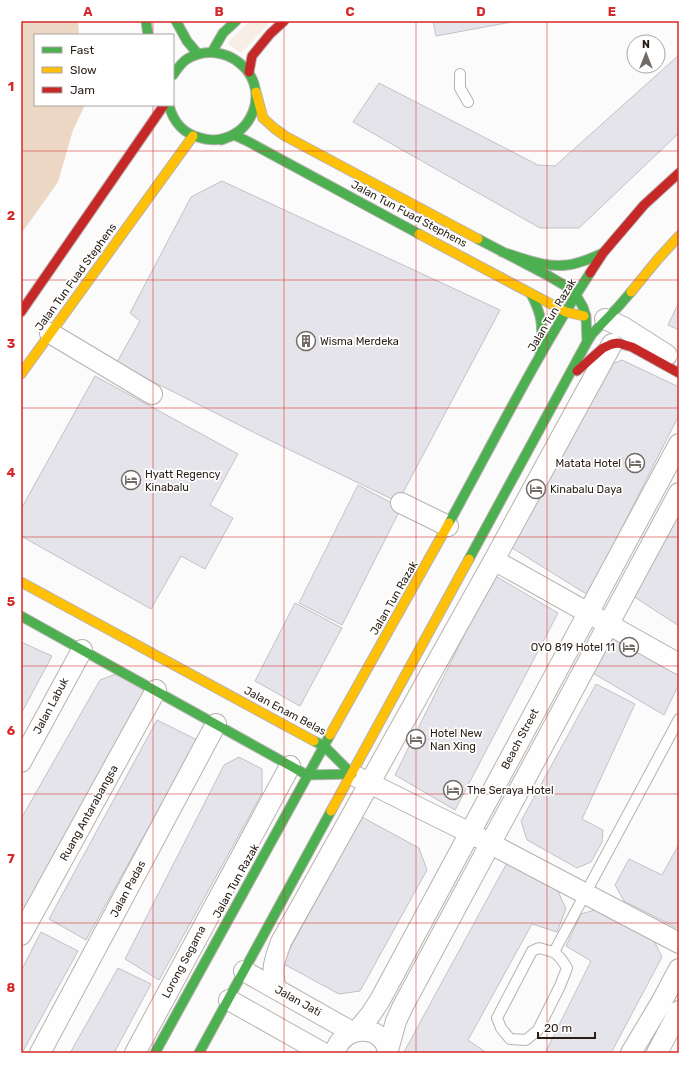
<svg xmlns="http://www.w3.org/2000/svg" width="700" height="1074" font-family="Rubik,sans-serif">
<rect width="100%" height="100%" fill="#fbfbfb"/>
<!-- green -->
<path fill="#f9eee5" d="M250,21H272L241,53L228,44L230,40Z"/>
<!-- water -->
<path fill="#ecd7c4" d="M21,21H78L79,35H35V105H85L73,130L58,182L21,234Z"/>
<!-- building -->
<path fill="#e5e4ea" stroke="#c2c1c7" d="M433,21H517L436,36Z
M679,55V133L579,228H540L353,122L379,83L538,165L555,166Z
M222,181L500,310L398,502L261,436L140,375L117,362L140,321L130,313L191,197Z
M679,302V330L668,325Z
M622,360L679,387V415L588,595L509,546L606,367Z
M95,376L238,454L210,505L233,518L205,569L181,556L151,609L21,536V509Z
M358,485L401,508L342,625L299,603Z
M679,508V626L633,596Z
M494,575L558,613L455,810L395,775Z
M295,603L342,628L300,706L255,681Z
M611,634L679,673V684L664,715L591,672Z
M21,642L52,656L21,714Z
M116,674L147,691L26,907L21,905V819L100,680Z
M596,684L635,704L582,819L603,830L602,842L591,862L577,868L527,840L521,821Z
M157,720L197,740L86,940L49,919Z
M239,757L262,769V793L159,980L125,959L224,765Z
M362,817L419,848L427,870L360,991L339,994L282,963Z
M679,844V929L624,901L615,885L629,859L662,875Z
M508,861L557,889L566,909L557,932L532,924L468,1040L487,1053H405L404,1052Z
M598,909L650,933L662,957L611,1053H545L591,961L566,946L581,914Z
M41,932L78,951L22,1053H21V971Z
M118,968L151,984L114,1053H70Z"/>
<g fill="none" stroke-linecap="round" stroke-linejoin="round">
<!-- lane casing -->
<g stroke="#b7b2af" stroke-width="12">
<path id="lane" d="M460,74V88L468,102
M539,948C556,952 558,953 567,968L560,986L538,1030L526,1040L510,1039L501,1028L497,1018L532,951Z
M554,952L679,719"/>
</g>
<!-- street casing -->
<g stroke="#b7b2af" stroke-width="22">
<path id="street" d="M605,319L623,327L667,355
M50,333L152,394
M401,503L448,526
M494,560L679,664
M21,762L82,650
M357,777L470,833L679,943
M21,935L156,690
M244,971L352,1032
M276,989C271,969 274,961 281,942L494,560L612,344
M229,1000L323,1053
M357,1031L371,1014L380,1000L679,444
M388,1050L396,1021L403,1006L679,493
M40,1053L216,724
M135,1053L290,766
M335,1053C341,1024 385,1023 388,1053
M631,1053L662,1001L679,969
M657,1053L679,1011"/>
</g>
<!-- fast casing -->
<g stroke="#b7b2af" stroke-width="11">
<path id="fast" d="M146,21L148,35
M176,21L187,41L198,54
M212,52L223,33L236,21
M169,105C173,122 184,134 201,138C214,142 228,139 239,131C246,126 250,119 253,112C268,72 223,38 187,59C181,63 177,69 173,75
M221,140L234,135L247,141L419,234
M478,239L547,275L564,285L576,295L583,307L586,316L587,342
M502,252C523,258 545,268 567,265C579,264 592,258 603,253
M531,294C543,317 543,327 540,352
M449,523C495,439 538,353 590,273
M469,559L587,342L592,334L618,307L631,292
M21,616L307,775L352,774
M314,741L324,746L352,774
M155,1053L330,735
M199,1053L331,811"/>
</g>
<!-- slow casing -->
<g stroke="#b7b2af" stroke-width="11">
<path id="slow" d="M256,92L263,118L274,128L285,136L478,239
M419,234L566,312L584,316
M631,292L658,259L679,236
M21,374L193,136
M21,582L314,741
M330,735L449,523
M331,811L469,559"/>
</g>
<!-- jam casing -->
<g stroke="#b7b2af" stroke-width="11">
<path id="jam" d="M249,72L252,56L270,34L284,21
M590,273L603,253L644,205L679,173
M21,312L164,105
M577,371L603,348L612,344L618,343L632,347L679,373"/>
</g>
<!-- lane -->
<use href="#lane" stroke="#fefefe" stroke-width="10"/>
<!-- street -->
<use href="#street" stroke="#fefefe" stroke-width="20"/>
<!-- fast -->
<use href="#fast" stroke="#4caf50" stroke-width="9"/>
<!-- slow -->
<use href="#slow" stroke="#ffc107" stroke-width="9"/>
<!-- jam -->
<use href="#jam" stroke="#c62828" stroke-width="9"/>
</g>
<!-- grid -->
<path fill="none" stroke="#d62828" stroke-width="1" stroke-opacity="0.55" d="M153,21V35M284,21V1053M416,21V1053M547,21V1053M153,105V1053M21,151H679M21,280H679M21,408H679M21,537H679M21,666H679M21,794H679M21,923H679"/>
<!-- icons -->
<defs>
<g id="building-ring" transform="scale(1)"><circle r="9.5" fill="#fff" stroke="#726b66" stroke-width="1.5"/><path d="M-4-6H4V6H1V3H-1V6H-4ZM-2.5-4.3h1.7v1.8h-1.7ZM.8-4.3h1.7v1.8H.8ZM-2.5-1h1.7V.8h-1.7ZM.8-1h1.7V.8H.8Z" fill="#726b66"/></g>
<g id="hotel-ring" transform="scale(1)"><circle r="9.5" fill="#fff" stroke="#726b66" stroke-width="1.5"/><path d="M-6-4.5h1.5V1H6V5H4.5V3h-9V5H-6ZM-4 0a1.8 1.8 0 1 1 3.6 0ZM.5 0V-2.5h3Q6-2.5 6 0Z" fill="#726b66"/></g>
</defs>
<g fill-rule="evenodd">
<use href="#building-ring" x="306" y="341"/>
<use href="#hotel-ring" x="635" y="463"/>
<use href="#hotel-ring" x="131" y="480"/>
<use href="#hotel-ring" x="536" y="489"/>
<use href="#hotel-ring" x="629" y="647"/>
<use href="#hotel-ring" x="416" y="739"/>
<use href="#hotel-ring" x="453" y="790"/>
</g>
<g text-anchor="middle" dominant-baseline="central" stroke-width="3.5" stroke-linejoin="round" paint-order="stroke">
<!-- street labels -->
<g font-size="11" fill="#291e15" stroke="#fff">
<text transform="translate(409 214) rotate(28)">Jalan Tun Fuad Stephens</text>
<text transform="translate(76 277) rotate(-54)">Jalan Tun Fuad Stephens</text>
<text transform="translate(552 315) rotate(-59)">Jalan Tun Razak</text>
<text transform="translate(394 598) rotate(-60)">Jalan Tun Razak</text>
<text transform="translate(51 706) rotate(-62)">Jalan Labuk</text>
<text transform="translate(285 711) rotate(28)">Jalan Enam Belas</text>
<text transform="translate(520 739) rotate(-62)">Beach Street</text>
<text transform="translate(89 813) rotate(-61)">Ruang Antarabangsa</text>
<text transform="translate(236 881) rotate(-61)">Jalan Tun Razak</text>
<text transform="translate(128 889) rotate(-62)">Jalan Padas</text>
<text transform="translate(184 962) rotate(-62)">Lorong Segama</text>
<text transform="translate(298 1001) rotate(29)">Jalan Jati</text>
</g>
<!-- poi labels -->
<g font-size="11" fill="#291e15" stroke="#fff" text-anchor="start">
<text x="320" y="341">Wisma Merdeka</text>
<text x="621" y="463" text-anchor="end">Matata Hotel</text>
<text x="145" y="474">Hyatt Regency<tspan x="145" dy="13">Kinabalu</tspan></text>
<text x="550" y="489">Kinabalu Daya</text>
<text x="615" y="647" text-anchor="end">OYO 819 Hotel 11</text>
<text x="430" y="733">Hotel New<tspan x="430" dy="13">Nan Xing</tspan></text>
<text x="467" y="790">The Seraya Hotel</text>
</g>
</g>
<!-- border -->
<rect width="700" height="1074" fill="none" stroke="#ffffff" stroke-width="44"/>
<!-- legend -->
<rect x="34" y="34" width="140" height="72" fill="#ffffff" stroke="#a9a5a1"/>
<rect x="42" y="47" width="20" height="6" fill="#4caf50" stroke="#a9a5a1"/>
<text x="70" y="54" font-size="12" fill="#291e15">Fast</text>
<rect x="42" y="67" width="20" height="6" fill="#ffc107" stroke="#a9a5a1"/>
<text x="70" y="74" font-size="12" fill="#291e15">Slow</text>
<rect x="42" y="87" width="20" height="6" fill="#c62828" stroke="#a9a5a1"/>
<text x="70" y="94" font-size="12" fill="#291e15">Jam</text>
<!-- north arrow -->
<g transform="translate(646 54)"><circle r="19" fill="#ffffff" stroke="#a9a5a1"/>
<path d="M0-3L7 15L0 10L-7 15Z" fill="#726b66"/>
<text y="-6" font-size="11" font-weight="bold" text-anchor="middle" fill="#291e15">N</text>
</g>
<!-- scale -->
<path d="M538 1032v6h57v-6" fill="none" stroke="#291e15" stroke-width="2"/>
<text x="544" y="1032" font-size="12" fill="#291e15" stroke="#ffffff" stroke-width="3" paint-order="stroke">20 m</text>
<rect x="22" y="22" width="656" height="1030" fill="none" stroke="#d62828" stroke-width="1.5"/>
<g font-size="13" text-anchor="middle" font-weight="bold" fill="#d62828">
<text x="88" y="16">A</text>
<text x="219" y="16">B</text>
<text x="350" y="16">C</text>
<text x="481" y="16">D</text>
<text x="612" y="16">E</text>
<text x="11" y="91">1</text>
<text x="11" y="220">2</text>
<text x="11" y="348">3</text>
<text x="11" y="477">4</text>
<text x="11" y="606">5</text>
<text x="11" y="735">6</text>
<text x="11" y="863">7</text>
<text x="11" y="992">8</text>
</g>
</svg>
